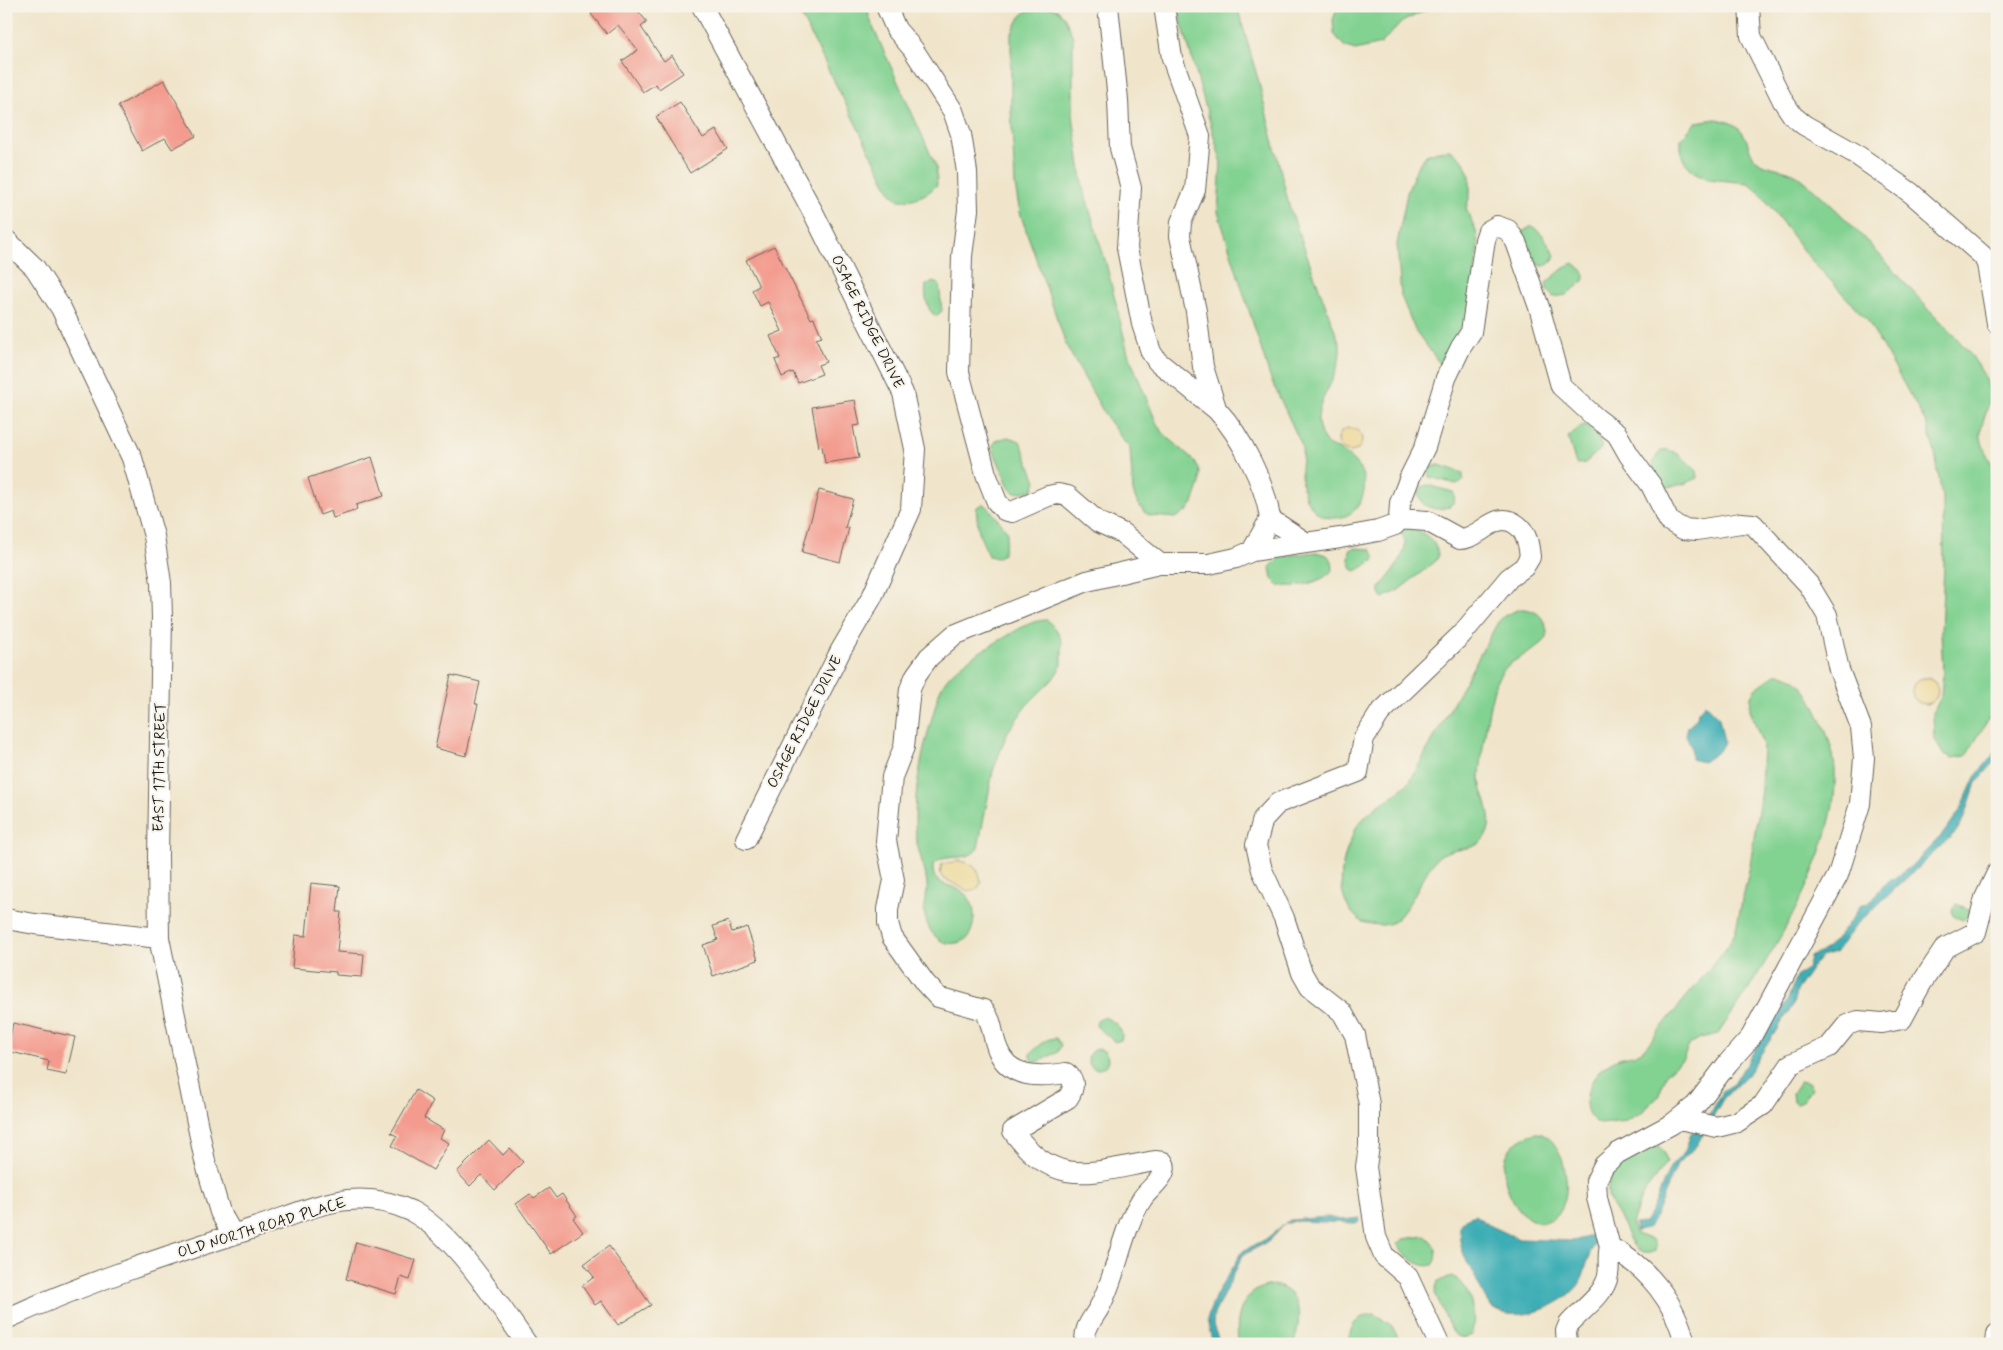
<svg xmlns="http://www.w3.org/2000/svg" width="2003" height="1350" font-family="Mynerve,sans-serif">
<rect width="100%" height="100%" fill="#f7f3e8"/>
<filter id="ink" filterUnits="userSpaceOnUse"><feTurbulence type="fractalNoise" baseFrequency=".02" numOctaves="2"/><feDisplacementMap in="SourceGraphic" scale="10" xChannelSelector="R" yChannelSelector="G"/><feConvolveMatrix kernelMatrix="1 2 1 2 8 2 1 2 1" color-interpolation-filters="sRGB"/></filter>
<filter id="wash" filterUnits="userSpaceOnUse"><feTurbulence type="fractalNoise" baseFrequency=".0096" numOctaves="4" result="noise"/><feDisplacementMap in="SourceGraphic" scale="20" xChannelSelector="R" yChannelSelector="G"/><feGaussianBlur stdDeviation="1.12" result="paint"/><feColorMatrix in="noise" values="0 0 0 0 0 0 0 0 0 0 0 0 0 0 0 0 0 1.4 0 .05"/><feComposite in="paint" operator="in"/></filter>
<g filter="url(#wash)">
<rect width="100%" height="100%" fill="#f0e5cb"/>
<!-- green -->
<path fill="#82d292" stroke="#4f7757" d="M796,6H866L872,25L936,166L937,185C928,195 913,201 899,200L891,193Z
M1046,6L1058,10L1065,18L1073,37V115L1083,188L1106,263L1128,353L1157,424L1164,434L1194,460L1200,472V483L1193,503L1187,511L1175,518L1152,516L1145,513L1137,502L1133,492L1130,449L1108,420L1067,347L1020,213L1015,185L1011,109V35L1020,17L1028,10Z
M1177,6H1237L1258,79L1290,209L1340,345C1342,376 1318,395 1318,420C1318,427 1322,440 1328,445C1330,447 1335,448 1338,449C1355,459 1369,474 1363,495C1361,502 1357,509 1351,513C1344,518 1334,519 1326,517C1306,511 1301,488 1301,470C1301,460 1304,454 1301,444L1270,377L1218,212L1221,161Z
M1338,6H1434L1402,22L1381,44L1355,50L1344,46L1334,34L1333,20Z
M1716,119C1757,125 1741,153 1761,163C1772,169 1785,168 1797,175C1808,183 1818,193 1828,202C1862,234 1893,270 1924,304C1944,326 1969,347 1983,374C1997,400 1985,406 1981,431C1979,444 1991,462 1997,473V705L1966,756L1952,758L1943,753L1934,738L1933,713L1941,697L1943,674L1941,632L1944,567L1943,504L1935,453L1926,423L1868,321L1805,253L1761,194L1748,183L1708,179L1694,172L1684,161L1681,153V139L1696,122Z
M1449,150L1454,152L1463,160L1470,176V195L1466,208L1476,231L1478,246L1470,316L1446,362L1440,364L1415,330L1401,296L1397,244L1407,193L1417,167L1426,155L1438,151Z
M1532,226L1542,234L1555,255L1553,260L1544,266L1535,264L1524,243L1522,232Z
M1574,263L1584,272V281L1566,295L1553,297L1547,289L1546,283L1565,267Z
M932,282L939,284L942,311L936,316C927,312 924,295 926,285Z
M1587,425L1598,437L1602,448L1585,463L1576,464L1568,437L1581,426Z
M1008,437L1020,441L1036,481L1033,490L1015,493L1010,489L994,452L993,445L997,440Z
M1662,450C1676,448 1687,462 1697,471L1698,478L1684,484L1663,488C1653,474 1647,464 1662,450Z
M1439,465L1463,473V481L1456,484L1429,477L1428,468Z
M1427,485L1453,492C1463,513 1419,516 1418,492L1422,487Z
M983,504L988,507L1008,532L1003,554L997,558L989,556L979,534L976,508Z
M1405,526C1420,530 1438,539 1438,557L1436,561L1396,592L1383,598L1380,594V588C1388,577 1405,559 1405,543C1405,539 1402,535 1401,531Z
M1355,548L1371,549L1375,558L1373,561L1356,571L1352,569L1349,560L1350,550Z
M1316,552L1327,555L1332,561L1333,569C1324,583 1293,589 1278,585L1272,579L1270,567L1280,557Z
M1519,609C1538,608 1548,620 1547,638C1534,655 1507,658 1498,678C1490,693 1480,761 1480,779C1481,795 1492,810 1489,827C1483,857 1450,844 1437,858C1423,872 1409,914 1391,923C1383,927 1370,924 1362,922C1335,903 1339,870 1349,844C1352,836 1356,826 1362,820C1376,804 1396,797 1410,781L1498,622L1504,616Z
M1047,620L1056,629L1062,642V665L1053,679L1026,706L1007,733L993,771L978,848C967,864 946,851 933,865C933,870 933,876 937,880C943,885 953,886 959,890C978,899 977,924 967,939C942,953 925,932 924,907C924,900 928,893 927,885C926,869 918,853 916,837C912,795 922,753 933,714C936,706 937,696 941,688C953,666 981,651 1002,639C1016,631 1030,620 1047,620Z
M1776,674C1797,673 1808,692 1816,709C1825,728 1834,749 1835,770C1839,857 1765,965 1718,1034L1700,1038L1689,1045L1683,1059L1667,1073L1658,1097L1642,1112L1626,1121L1601,1124C1592,1121 1586,1113 1586,1103C1587,1083 1600,1065 1619,1058C1629,1055 1636,1056 1644,1049L1728,946L1735,933L1750,866L1761,790L1763,745L1750,710L1751,696L1755,689Z
M1956,904L1969,909L1971,913L1963,920L1953,916L1952,910Z
M1103,1017C1113,1020 1125,1029 1121,1040L1115,1042L1096,1026L1097,1020Z
M1056,1038L1061,1045L1057,1053C1049,1055 1041,1063 1033,1062L1030,1054C1037,1047 1045,1038 1056,1038Z
M1088 1059a10 10 0 1 1 20 0a10 10 0 1 1-20 0Z
M1800,1081L1809,1083L1811,1089L1803,1101L1796,1103L1793,1101L1792,1093Z
M1537,1133C1569,1136 1581,1220 1541,1222C1514,1224 1476,1146 1537,1133Z
M1659,1147L1664,1151L1667,1162L1642,1195L1632,1224L1636,1234L1653,1240L1656,1246L1655,1251C1635,1261 1628,1235 1622,1223C1618,1214 1612,1208 1609,1199C1604,1181 1616,1166 1630,1157C1640,1152 1648,1147 1659,1147Z
M1425,1236C1435,1243 1441,1255 1433,1265C1420,1269 1404,1256 1398,1244L1403,1239Z
M1453,1277C1470,1282 1478,1321 1471,1335L1463,1338L1455,1335L1451,1329L1435,1293L1438,1281Z
M1273,1285C1304,1291 1301,1319 1294,1344H1239C1233,1318 1243,1288 1273,1285Z
M1375,1314L1392,1326L1401,1344H1349C1349,1326 1357,1315 1375,1314Z"/>
<!-- sand -->
<path fill="#eeda9e" stroke="#857b5d" d="M1338 440a12 12 0 1 1 24 0a12 12 0 1 1-24 0Z
M1912 691a13 13 0 1 1 26 0a13 13 0 1 1-26 0Z
M960,861C973,863 980,870 981,883L977,889L968,891L943,878L940,874L942,864Z"/>
<!-- water -->
<path fill="#3daeb5" stroke="#2c6568" d="M1705,704L1719,718L1724,742L1719,751L1703,762L1691,759C1691,742 1693,751 1686,735L1688,726L1697,718L1698,712Z
M1997,750V759L1976,783L1964,819L1956,832L1857,924L1835,953L1820,957L1816,962L1796,991L1793,1005L1747,1075L1723,1099L1710,1122L1705,1116L1710,1114L1724,1090L1734,1084L1757,1046L1787,1002L1796,977L1807,969L1810,957C1815,954 1821,953 1825,950C1831,947 1857,913 1860,906L1869,903L1884,885L1909,868L1943,834L1961,809L1975,777Z
M1695,1131H1705L1696,1146L1677,1165L1651,1225L1646,1229L1636,1231L1635,1224L1644,1223L1652,1211L1670,1167L1685,1152L1691,1133Z
M1475,1215L1487,1224L1519,1239L1573,1241L1599,1234L1600,1240C1587,1248 1588,1269 1580,1283C1565,1306 1514,1326 1492,1307C1484,1300 1480,1286 1475,1277C1466,1261 1456,1242 1461,1223L1465,1219Z
M1327,1217L1342,1220L1360,1218L1358,1223L1294,1221L1284,1225L1268,1242L1243,1255L1214,1314L1213,1325L1220,1344H1213L1207,1320L1209,1313L1216,1295L1243,1251L1266,1239L1290,1220Z"/>
<g id="blocks">
<!-- building -->
<path fill="#f39b8e" d="M589,6H634L647,22L641,27L664,61L672,55L683,73L659,89L656,84L643,92L622,61L638,50L618,25L607,34L591,14L594,12Z
M164,80L196,136L172,149L165,138L142,151L118,106Z
M680,102L703,138L716,130L728,149L690,173L656,117Z
M774,246L811,319L814,318L822,337L816,339L826,362L818,365L822,374L798,383L793,372L782,377L775,360L780,358L770,336L782,331L768,302L760,306L752,290L759,286L746,260Z
M855,400L860,425L853,426L859,458L825,463L822,446L819,447L812,407Z
M372,457L384,496L356,505L357,510L333,518L331,511L320,515L308,478Z
M819,490L853,499L845,528H849L840,562L802,552Z
M451,675L480,682L475,704H478L466,756L435,748Z
M311,883L340,886L337,912H341L337,952L364,954L362,977L336,975V972L292,968L295,935L306,936Z
M728,921L732,932L747,927L758,960L713,976L703,945L718,940L713,926Z
M13,1023L75,1037L66,1075L47,1071L49,1061L7,1051Z
M416,1090L433,1101L424,1118L444,1130L440,1138L449,1143L433,1170L392,1146L397,1136L391,1133Z
M489,1140L503,1155L510,1148L523,1162L495,1190L481,1175L470,1186L457,1172Z
M549,1188L556,1198L562,1194L577,1216L573,1218L583,1232L551,1254L516,1204L530,1194L534,1198Z
M356,1242L416,1260L410,1280L401,1277L396,1294L346,1279Z
M609,1246L651,1305L618,1325L601,1301L595,1305L582,1286L594,1277L584,1264Z"/>
</g>
</g>
<g filter="url(#ink)">
<use href="#blocks" fill-opacity="0" stroke="#666259" stroke-width="1"/>
<g fill="none" stroke-linecap="round" stroke-linejoin="round">
<!-- minor casing -->
<g stroke="#666259" stroke-width="22">
<path id="minor" d="M702,6L814,214L903,393L915,449L911,509L872,597L841,650L746,839
M886,6L896,29L913,49L953,111L961,134L967,172L968,210L962,256L959,372L986,474L997,502L1004,510L1012,512L1048,496L1058,494L1068,496L1098,522L1122,533L1160,564
M1108,6L1118,100L1120,148L1131,188L1127,248L1142,324L1151,352L1157,361L1217,410C1241,436 1266,485 1270,519L1252,551
M1164,6L1172,58L1200,136L1195,190L1181,222L1180,236L1196,311L1203,367L1216,408
M1749,6L1751,36L1783,101L1793,116L1804,125L1854,153L1911,193L1983,256L1987,264L1997,323
M6,240L35,268L61,308L132,458L154,536L161,583L162,617L158,856L159,938L205,1161L220,1212L233,1235
M1270,519L1305,542
M1399,519L1427,521L1460,539C1481,539 1496,508 1517,525C1527,532 1529,546 1530,557L1524,567L1509,578L1461,635L1380,713L1364,738L1358,772L1278,803L1263,819L1256,845L1262,870L1284,918L1302,973L1310,987L1342,1012L1355,1035L1369,1104V1146L1366,1167L1376,1237L1384,1256L1408,1277L1439,1344
M6,919L35,924L159,938
M1679,1119L1717,1127L1737,1122L1763,1105L1791,1064L1829,1047L1847,1025L1858,1021L1882,1023L1902,1019L1921,984L1945,948L1976,932L1985,898L1997,873
M6,1319C87,1282 170,1255 254,1228C283,1219 319,1202 348,1200C370,1198 392,1202 411,1211C454,1233 498,1304 527,1344
M1086,1344C1082,1328 1094,1318 1100,1306C1118,1272 1121,1231 1142,1199C1148,1189 1171,1174 1163,1162L1155,1161C1095,1171 1055,1191 1013,1131L1068,1098C1074,1089 1076,1080 1066,1073C1040,1077 1009,1079 998,1050C992,1037 993,1021 984,1010L938,997L925,983L892,937L888,923V909L894,880L886,841L892,777L904,747L910,689L916,675L929,657L954,635L1087,581L1159,564H1209L1236,558L1252,551L1340,538L1378,531L1395,525L1399,519L1400,503L1410,477L1425,447L1446,378L1461,347L1471,332L1485,240L1488,231L1497,226L1508,230L1516,242L1540,310L1561,386L1596,418L1617,434L1629,455L1651,485L1669,521L1683,529L1697,530L1741,523L1753,524L1809,585L1827,615L1839,670L1861,727L1864,758L1860,804L1838,875L1751,1037L1728,1063L1696,1105L1672,1124L1618,1153L1604,1165L1596,1181L1597,1198L1610,1247C1647,1267 1676,1302 1685,1344
M1567,1344L1566,1331L1569,1324C1582,1309 1605,1295 1608,1275C1610,1265 1607,1256 1610,1247
M1996,1344L1997,1334"/>
</g>
<!-- minor -->
<use href="#minor" stroke="#fff" stroke-width="20"/>
</g>
</g>
<g text-anchor="middle" dominant-baseline="central" stroke-width="4" stroke-linejoin="round" paint-order="stroke">
<!-- street labels -->
<g font-size="15" fill="#1c1c1c" stroke="#f7f3e8">
<text transform="translate(867 322) rotate(64)">OSAGE RIDGE DRIVE</text>
<text transform="translate(805 722) rotate(-63)">OSAGE RIDGE DRIVE</text>
<text transform="translate(160 767) rotate(-89)">EAST 17TH STREET</text>
<text transform="translate(262 1228) rotate(-17)">OLD NORTH ROAD PLACE</text>
</g>
</g>
<!-- margin -->
<rect width="2003" height="1350" fill="none" stroke="#f7f3e8" stroke-width="25"/>
</svg>
